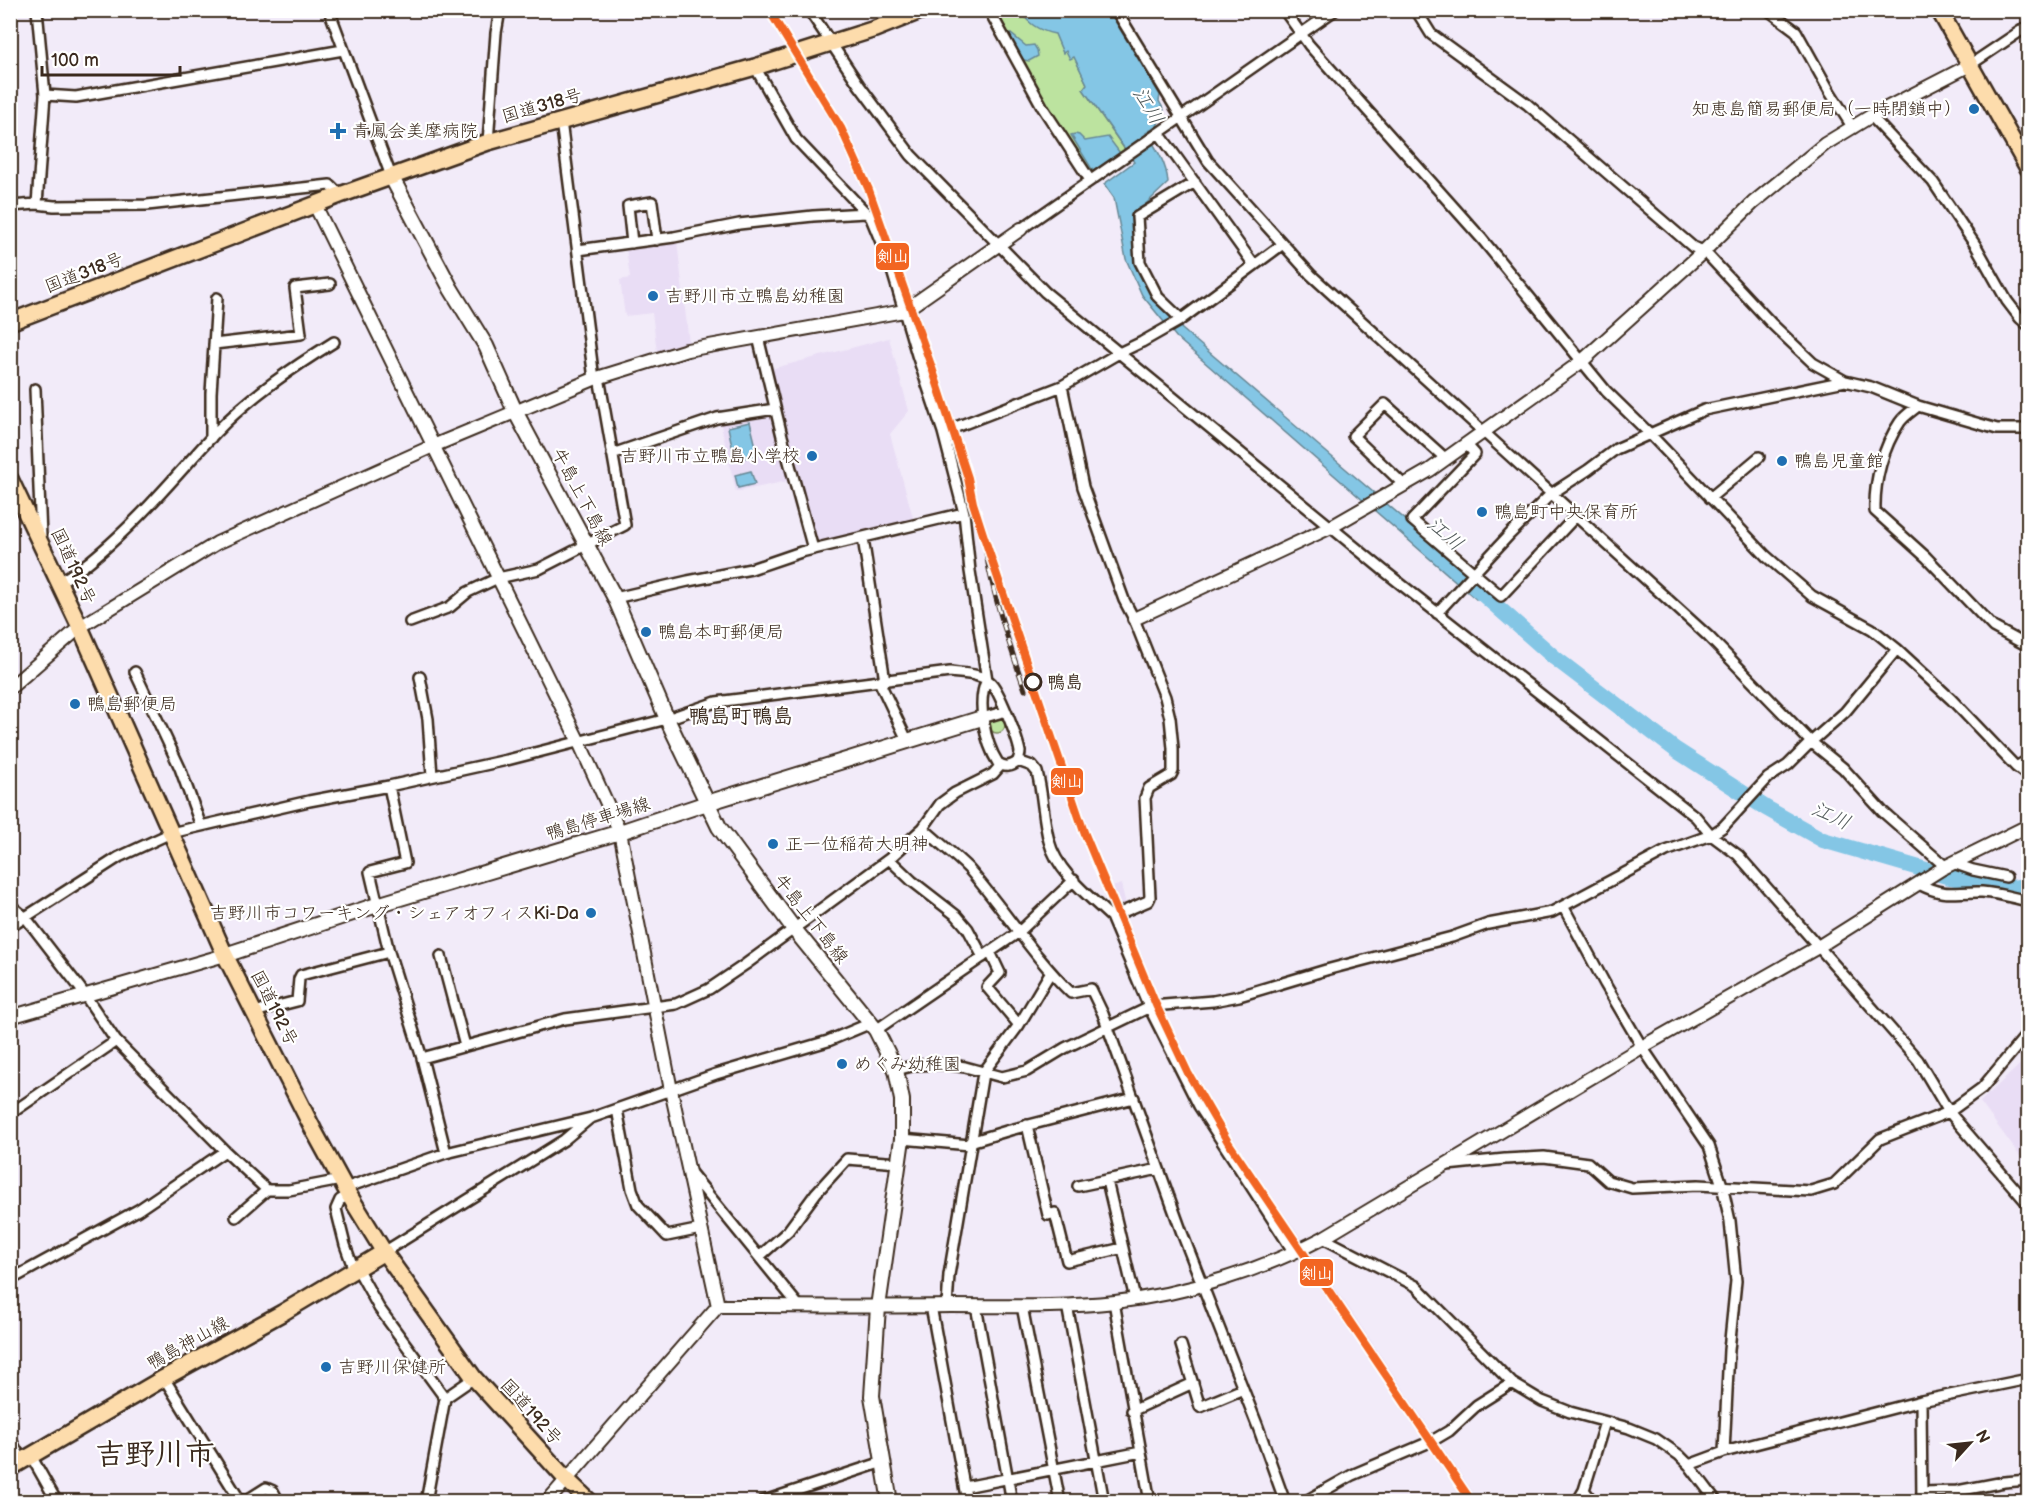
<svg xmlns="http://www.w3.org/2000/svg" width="2039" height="1512" font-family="'Balsamiq Sans','Klee One',sans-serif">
<rect width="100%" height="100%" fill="#f2ebf9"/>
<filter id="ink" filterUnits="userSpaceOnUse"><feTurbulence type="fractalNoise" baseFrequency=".0167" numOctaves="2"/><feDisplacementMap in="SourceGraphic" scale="12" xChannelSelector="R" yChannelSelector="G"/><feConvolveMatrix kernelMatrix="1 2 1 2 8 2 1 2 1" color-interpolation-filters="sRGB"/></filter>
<g filter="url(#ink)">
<!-- built -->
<path fill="#e9ddf5" d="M763,11H773L800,52L844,126L859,158L883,218L972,477L960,480L907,309L854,161L820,98L793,54Z
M677,241L689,343L657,352L652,313L625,316L620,280L630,278L626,248Z
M889,338L909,411L890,434L914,521L815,546L797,479L736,492L720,421L778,412L767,370Z
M1121,884L1126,905L1122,909L1123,913L1159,1005L1192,1073L1232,1140L1307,1246L1479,1501H1466L1426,1444L1225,1142L1185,1075L1152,1006L1104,890Z
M2028,1057V1167L1980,1102Z"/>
<!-- green -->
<path fill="#bce39f" stroke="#7c865e" stroke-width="1.5" d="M993,11H1021L1024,17L1055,33L1063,52L1066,51L1074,56L1087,84L1083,89L1128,154L1090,180L1043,107Z
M989 725a8 8 0 1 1 16 0a8 8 0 1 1-16 0Z"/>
<!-- water -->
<path fill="#84c6e5" stroke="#678895" stroke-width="1.5" d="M1021,11H1109L1160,95L1159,101L1164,110L1157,126L1146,133C1156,147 1167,164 1168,183L1132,217L1138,267L1152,295L1182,329L1489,591L1476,599L1177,338L1142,295L1126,259L1114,198L1104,184L1134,162L1083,89L1087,84L1074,57L1070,59L1066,51L1063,53L1055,34C1040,31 1028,25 1021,11Z
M1009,34H1011L1026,46L1034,45L1037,50L1038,56L1029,61L1019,59L1006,36Z
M1075,134L1079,135L1085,141L1108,137L1120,153L1093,171L1071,135Z
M750,422L758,455L735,460L728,427Z
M751,471L755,484L738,488L735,475Z"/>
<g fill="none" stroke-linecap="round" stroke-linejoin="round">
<!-- river -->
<path stroke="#84c6e5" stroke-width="16" d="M1468,581L1555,658L1676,750L1766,808L1823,840L1950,877L2007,889L2028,885"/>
<!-- minor casing -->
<g stroke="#3b2a1e" stroke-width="14">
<path id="minor" d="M37,10L45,95L37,204
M329,10L391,176
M809,10L859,85L911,155L1045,292L1383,570L1696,817L1711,835L1738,855L1918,1060L1949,1112L2028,1204
M989,10L1043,108L1090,180
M1116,10L1208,161L1311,275L1708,636L1811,742L1843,768L1882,811L1946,867
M1284,10L1309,45L1482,239L1606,391L1649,433L1766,556L1812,596L1872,629L1897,649L1951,699L2016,767L2028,776
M1416,10L1431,34L1527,104L1693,247L1704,251L1772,324L1813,363L1845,381L1871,387L1918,406L1997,429H2028
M1768,10L1796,31L1830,92L1853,128
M1970,65L2028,26
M45,95L76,97L343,50
M1871,116L1933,182L1976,246L2007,301L2020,318L2028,325
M561,121L594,379
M1159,133L1254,265
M488,142L496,33L500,10
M10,206L37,204L54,206L147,205L330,185L340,195
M1021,229L1335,10
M632,243L628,206L652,202L657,240
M578,250L674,237L739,224L813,216L866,213
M1181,319L1158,297L1140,262L1137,217L1195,182
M758,337L782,436L813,549
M214,344L301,334L295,288L330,284
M35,389L41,537
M1918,406C1912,411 1905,415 1900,422C1883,447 1874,481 1875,511L1926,557L1993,627L2028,646
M943,432L1062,386L1119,353L1142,342L1179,321L1283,244
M211,438V393L217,298
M1467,445L1475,454L1412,520L1501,596L1576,516
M612,454L717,418L775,409
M1404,485L1353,436L1385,404L1446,459
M1710,498L1759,457
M863,538L885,681
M59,582C78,572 93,559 110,544C149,509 181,470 217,431C251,396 292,368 334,342
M615,598L688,581L751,569L801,552L964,513
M1437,613L1510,534L1551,494L1588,470L1616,449L1704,410L1845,381
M410,622L450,607L468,592L498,578L539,569L625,525L599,377
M135,672L180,768L201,826
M420,677L428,719L432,776
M879,681L907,740
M982,718L1006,711
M1018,761L1032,766L1037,772C1043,794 1043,819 1049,841C1057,872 1089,896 1111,917L1148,901L1150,897L1145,798L1149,788L1171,775L1173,771V748L1170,718L1165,697L1134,619L1124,600L1083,487L1062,386
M2016,767L2028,760
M389,786L405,863L370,872L389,952L422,1058L446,1153
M923,828C938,842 954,854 968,868C1004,909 1032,955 1071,993L1091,989L1103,1014L1182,1233L1258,1427L1285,1502
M889,859L912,881L957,916L968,929L983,957
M1953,863L1973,870L2006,877
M1919,884C1946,898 1954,891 1982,892C1998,893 2014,898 2028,901
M10,905L26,918L80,988L116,1041L225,1151L267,1190H289L341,1180
M1563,906L1605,984L1642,1047L1709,1146L1722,1185L1730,1221L1736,1281L1729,1350L1724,1452
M1111,917L1149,1007L1199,1106L1293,1251
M10,927L119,857L171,833L309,801L389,786L507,760L667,719L716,702L950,672C963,674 979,673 990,682C999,689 1018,740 1020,752C1020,756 1019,757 1018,761C1012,767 1005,768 998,763C985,743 976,701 987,680L970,571L964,513L943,432L917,355L890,264L871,218L796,139L755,67
M990,952L1000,973L987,987L1019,1025
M441,956L465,1046
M254,1012L297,1001L299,979L301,975L389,952
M876,1030L1019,932L1074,880
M422,1058L565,1019L676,1004L709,989L746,964L889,859L923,828L940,804L955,793L993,774L1001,765
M896,1070L916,1065L944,1064L965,1067L1002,1077L1027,1071L1065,1048L1152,1006L1213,1001L1239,996L1326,970L1452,937L1488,924L1552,912L1666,851L1711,835L1723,827L1768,778L1788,765L1811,742L1845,712L1897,649
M617,1109L632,1189L638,1205L667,1236L701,1229
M10,1114L116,1041
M1027,1125L1048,1215L1055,1213L1067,1261L1123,1248
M902,1139L970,1145
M970,1142L1010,1130L1134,1098
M1447,1165L1505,1159L1544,1157L1588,1163L1608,1181L1632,1188L1698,1185L1811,1191L1834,1184L1880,1139L1949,1112L1982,1088L2028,1033
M690,1172L799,1306
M1107,1181L1135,1299
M1078,1186L1159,1169
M345,1188L446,1153L591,1118L716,1074L828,1041L871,1023
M349,1195L340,1200L336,1209L345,1245L354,1270
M236,1217L267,1190
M1323,1238L1416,1286L1512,1383L1542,1401L1570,1412L1629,1428L1656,1439L1679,1455L1689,1465L1717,1502
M384,1252L564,1140L589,1119
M759,1257L788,1231L816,1193L847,1159L899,1163
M357,1268L379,1308L445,1398
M10,1280L138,1210L225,1151
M1114,1302L1150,1502
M1067,1305L1104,1502
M931,1306L967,1502
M947,1306L949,1275L983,1073L1019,1025L1050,973
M976,1306L1012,1502
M1022,1306L1060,1502
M1181,1345L1200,1407L1243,1389
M164,1378L241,1502
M1921,1401L1922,1502
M1132,1411L1193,1383
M10,1438L22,1461
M31,1456L57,1502
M1689,1465L1724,1452L1921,1401L2028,1379
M965,1487L1141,1452
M1584,1490L1593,1502
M1922,1492L1957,1491L2004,1482L2028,1480
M244,1502L266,1488L273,1491L279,1502
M426,1502L445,1398L474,1378
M761,1502L883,1462
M1304,1502L1352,1475L1432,1441L1449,1431L1477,1405L1512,1383
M1577,1502L1584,1490L1605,1422"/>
</g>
<!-- tertiary casing -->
<g stroke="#3b2a1e" stroke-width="16">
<path id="tertiary" d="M315,205L579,742L620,832L671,1090L718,1306
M1134,619L1331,527L1430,470L1581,362L1704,251L1753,203L1825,144L1871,116L1970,65
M10,688L80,627L217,543L433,446L594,379L687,350L904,311L1021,229
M10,1017L225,955
M547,1502L718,1306C795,1306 873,1307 951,1306C1005,1306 1061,1308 1115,1302C1186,1294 1260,1271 1323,1238L1642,1047L1818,947L1943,868L2028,826"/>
</g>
<!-- secondary casing -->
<g stroke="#3b2a1e" stroke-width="18">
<path id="secondary" d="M391,176L451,289L486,346L515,411L615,598L667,719L719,827L794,929L876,1030L896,1070L902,1100V1139L878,1307L872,1396L890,1502
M225,955L377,905L620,832L707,803L982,718"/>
</g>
<!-- primary casing -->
<g stroke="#3b2a1e" stroke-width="20">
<path id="primary" d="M1939,10L2028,168
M10,1468L164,1378L282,1313L384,1252"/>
</g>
<!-- trunk casing -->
<g stroke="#3b2a1e" stroke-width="20">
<path id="trunk" d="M10,322L340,195L488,142L755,67L875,29L923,10
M10,479L80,627L225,955L314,1131L349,1195L384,1252L474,1378L566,1479L590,1502"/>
</g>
<!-- minor -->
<use href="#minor" stroke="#fff" stroke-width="9"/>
<!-- tertiary -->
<use href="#tertiary" stroke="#fff" stroke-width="12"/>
<!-- secondary -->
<use href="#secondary" stroke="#fff" stroke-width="14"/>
<!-- primary -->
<use href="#primary" stroke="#fddcac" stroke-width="15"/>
<!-- trunk -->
<use href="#trunk" stroke="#fddcac" stroke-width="15"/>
<!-- rail casing -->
<g stroke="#3b2a1e" stroke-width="5">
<path id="rail" d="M983,534C990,588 1007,638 1025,690"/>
</g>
<!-- rail -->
<use href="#rail" stroke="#fff" stroke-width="3" stroke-dasharray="9" stroke-linecap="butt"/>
<!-- rail-1 casing -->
<g stroke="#fff" stroke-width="12">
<path id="rail-1" d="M769,10L841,128L869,190L932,368L968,478L973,503L983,534L1084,832L1156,1005L1188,1073L1228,1142L1472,1502"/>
</g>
<!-- rail-1 -->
<use href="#rail-1" stroke="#f26522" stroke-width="8"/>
</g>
</g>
<!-- markers -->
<g fill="#1f6fb2" stroke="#fff" stroke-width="2">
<circle cx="1974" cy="109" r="6"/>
<path d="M335 122h6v6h6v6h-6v6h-6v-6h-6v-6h6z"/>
<circle cx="653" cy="296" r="6"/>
<circle cx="812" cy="456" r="6"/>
<circle cx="1782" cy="461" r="6"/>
<circle cx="1482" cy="512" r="6"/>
<circle cx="646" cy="632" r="6"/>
<circle cx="75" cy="704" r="6"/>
<circle cx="773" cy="844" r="6"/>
<circle cx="591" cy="913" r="6"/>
<circle cx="842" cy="1064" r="6"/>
<circle cx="326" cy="1367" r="6"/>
</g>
<circle fill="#fff" stroke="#3b2a1e" stroke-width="3" cx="1033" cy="682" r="8"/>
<g text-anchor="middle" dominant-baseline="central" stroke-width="4.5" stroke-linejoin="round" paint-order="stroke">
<!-- street labels -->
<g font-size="18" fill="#3b2a1e" stroke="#fff">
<text transform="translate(542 106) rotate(-16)">国道318号</text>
<text transform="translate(84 273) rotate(-21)">国道318号</text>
<text transform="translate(582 497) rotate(62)">牛島上下島線</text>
<text transform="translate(73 566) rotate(65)">国道192号</text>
<text transform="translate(598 819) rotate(-17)">鴨島停車場線</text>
<text transform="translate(811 919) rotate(52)">牛島上下島線</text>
<text transform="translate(274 1008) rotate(63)">国道192号</text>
<text transform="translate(188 1343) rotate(-29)">鴨島神山線</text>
<text transform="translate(531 1412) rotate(48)">国道192号</text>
</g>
<!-- poi labels -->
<g font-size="18" fill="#3b2a1e" stroke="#fff" text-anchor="start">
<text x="1962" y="109" text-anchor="end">知恵島簡易郵便局（一時閉鎖中）</text>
<text x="352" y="131">青鳳会美摩病院</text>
<text x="665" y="296">吉野川市立鴨島幼稚園</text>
<text x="800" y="456" text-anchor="end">吉野川市立鴨島小学校</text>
<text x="1794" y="461">鴨島児童館</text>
<text x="1494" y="512">鴨島町中央保育所</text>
<text x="658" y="632">鴨島本町郵便局</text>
<text x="87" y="704">鴨島郵便局</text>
<text x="785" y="844">正一位稲荷大明神</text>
<text x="579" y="913" text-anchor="end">吉野川市コワーキング・シェアオフィスKi-Da</text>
<text x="854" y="1064">めぐみ幼稚園</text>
<text x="338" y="1367">吉野川保健所</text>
</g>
<!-- stop labels -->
<g font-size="18" font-weight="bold" fill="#3b2a1e" stroke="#fff" text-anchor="start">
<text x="1047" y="682">鴨島</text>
</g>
<!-- water labels -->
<g font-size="20" font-style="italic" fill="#51595a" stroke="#fff">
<text transform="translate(1148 106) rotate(59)">江川</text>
<text transform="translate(1445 534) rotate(41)">江川</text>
<text transform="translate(1831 816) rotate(25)">江川</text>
</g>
<!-- quarter labels -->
<g font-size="21" font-weight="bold" fill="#3b2a1e" stroke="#fff">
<text x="741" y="716">鴨島町鴨島</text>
</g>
<!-- town labels -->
<g font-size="30" font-weight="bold" fill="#3b2a1e" stroke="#fff">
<text x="155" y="1455">吉野川市</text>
</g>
</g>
<g stroke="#fff" stroke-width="2">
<rect x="875" y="242" width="35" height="29" rx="6" fill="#f26522"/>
<rect x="1050" y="767" width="34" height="29" rx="6" fill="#f26522"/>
<rect x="1299" y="1258" width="35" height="29" rx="6" fill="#f26522"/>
</g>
<g font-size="16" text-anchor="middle" font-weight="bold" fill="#fff">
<text x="893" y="262">剣山</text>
<text x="1067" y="787">剣山</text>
<text x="1317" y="1279">剣山</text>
</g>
<!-- margin -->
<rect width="2039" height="1512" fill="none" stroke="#fff" stroke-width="36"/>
<rect x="18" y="18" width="2003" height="1476" fill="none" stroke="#3b2a1e" stroke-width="2" filter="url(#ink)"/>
<!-- north arrow -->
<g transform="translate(1970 1443) rotate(63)" stroke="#ffffff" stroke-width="4.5" paint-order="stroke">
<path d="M0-4.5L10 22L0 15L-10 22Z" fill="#3b2a1e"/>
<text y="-9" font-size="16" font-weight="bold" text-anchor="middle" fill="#3b2a1e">N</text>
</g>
<!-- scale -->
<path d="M42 66v9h138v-9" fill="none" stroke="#3b2a1e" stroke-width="3"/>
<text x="51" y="66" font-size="18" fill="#3b2a1e" stroke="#ffffff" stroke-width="4.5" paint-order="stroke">100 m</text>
</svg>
